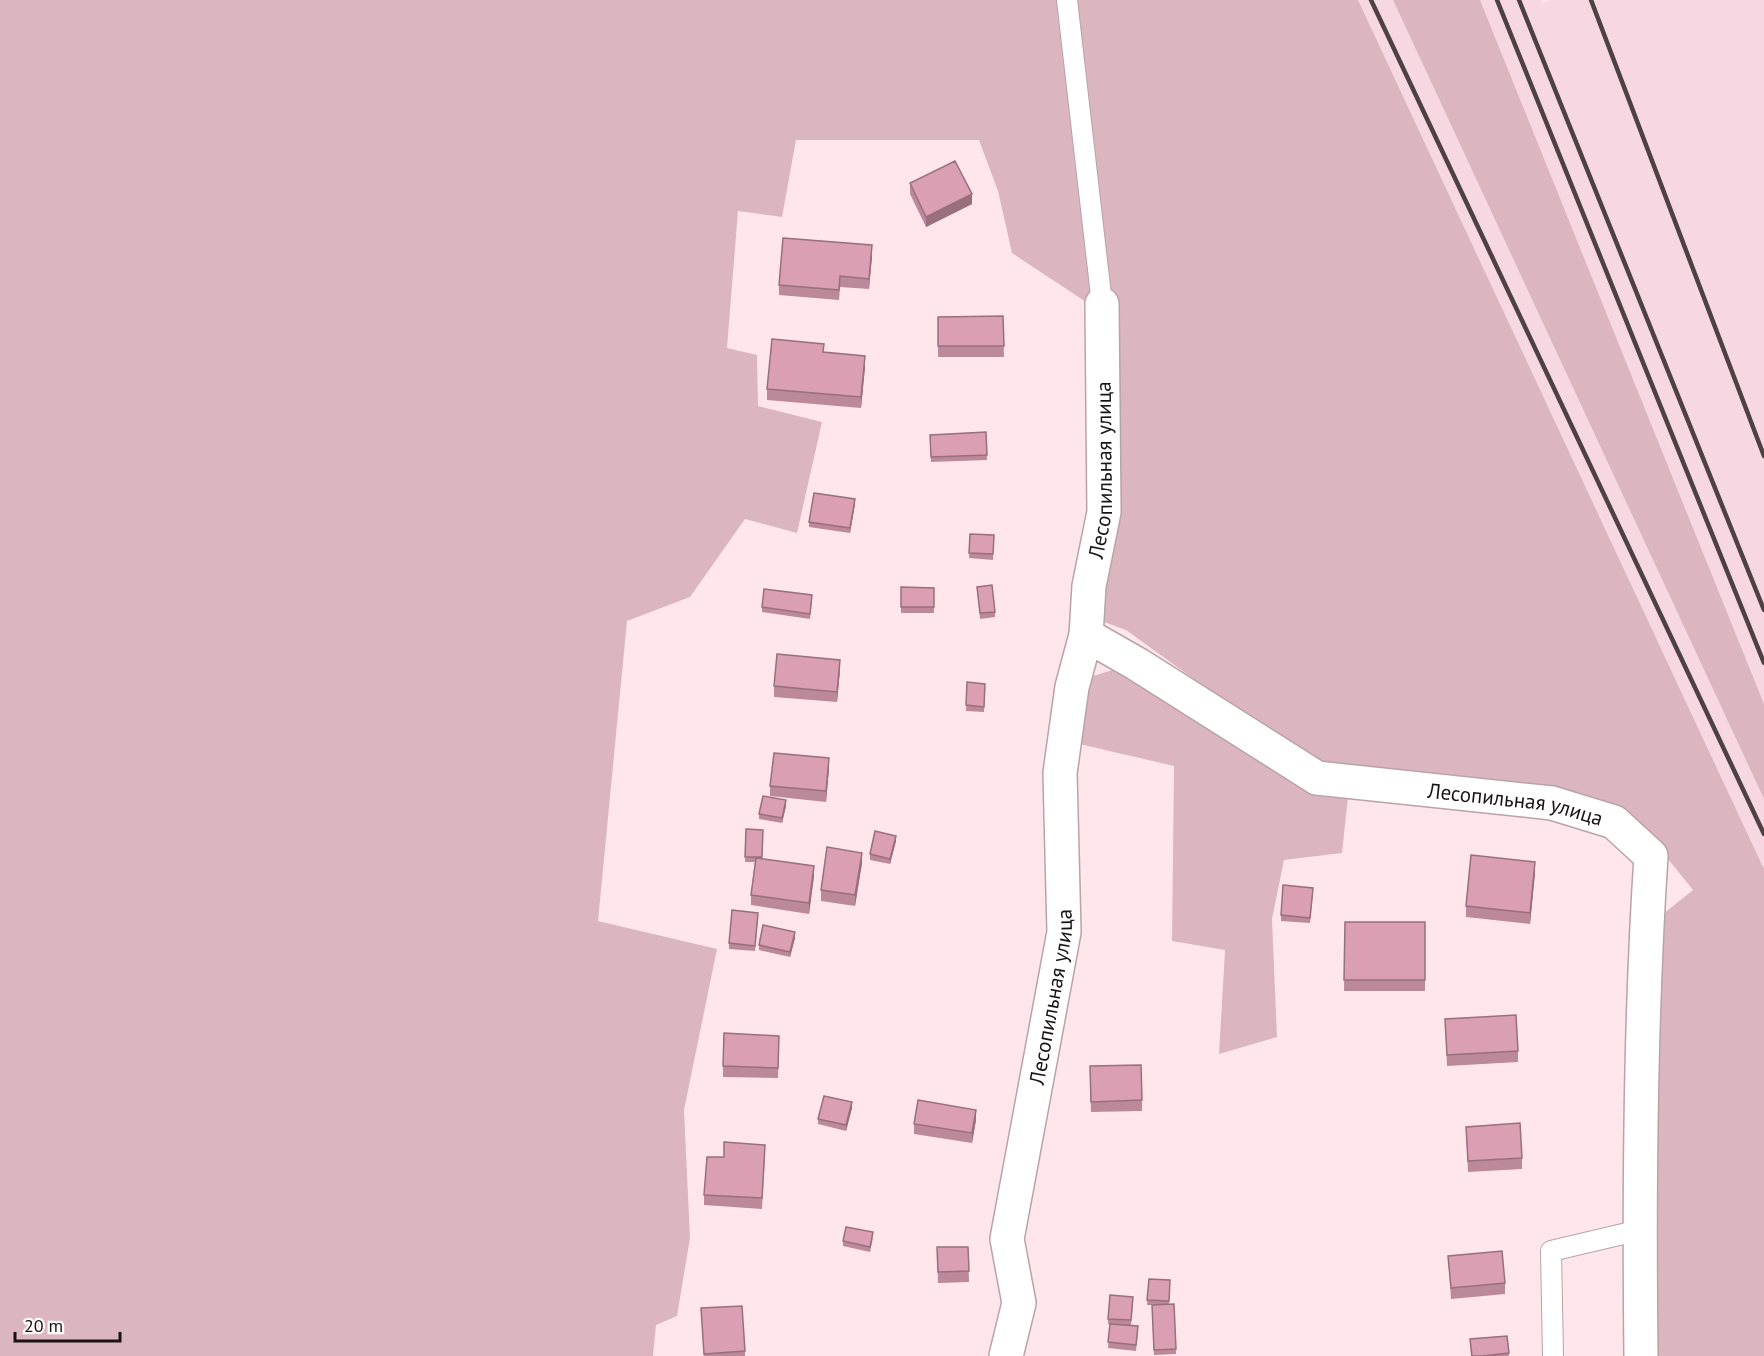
<svg xmlns="http://www.w3.org/2000/svg" width="1764" height="1356" font-family="'PT Sans',sans-serif">
<rect width="100%" height="100%" fill="#ffe6ed"/>
<!-- built -->
<path fill="#f7d7e1" d="M1358,0H1393L1764,799V869Z
M1480,0H1541L1543,3L1550,0H1764V705Z"/>
<!-- green -->
<path fill="#dbb6c1" d="M0,0H1358L1764,869V1356H1651L1658,918L1693,890L1655,843L1624,812L1315,767L1126,630L1071,610L1088,511L1086,302L1012,253L998,191L979,140H796L782,217L738,211L727,348L757,355L758,406L822,422L797,533L745,519L690,597L627,621L598,921L717,949L684,1110L690,1238L677,1316L656,1325L653,1356H0Z
M1393,0H1480L1764,704V799Z
M1116,669L1348,797L1342,853L1284,860L1272,919L1277,1037L1219,1054L1225,950L1172,941L1174,766L1075,743L1081,698L1093,676Z"/>
<g fill="none" stroke-linecap="round" stroke-linejoin="round">
<!-- service casing -->
<g stroke="#baa2a9" stroke-width="22">
<path id="service" d="M1067,0L1102,304
M1553,1356L1551,1251L1640,1230"/>
</g>
<!-- minor casing -->
<g stroke="#baa2a9" stroke-width="36">
<g id="minor">
<path id="s1" d="M1086,635L1137,664L1317,778L1552,803L1614,822L1651,856C1640,1022 1639,1190 1641,1356"/>
<path id="s2" d="M1006,1356L1019,1303L1007,1239L1064,932L1060,773L1072,687L1086,635L1089,586L1104,512L1102,304"/>
</g>
</g>
<!-- service -->
<use href="#service" stroke="#fff" stroke-width="20"/>
<!-- minor -->
<use href="#minor" stroke="#fff" stroke-width="33"/>
<!-- rail -->
<path stroke="#4d4144" stroke-width="4.5" d="M1371,0L1764,834
M1497,0L1764,663
M1519,0L1764,610
M1591,0L1764,456"/>
</g>
<!-- wall -->
<path fill="#bb8999" d="M910,183L972,204L926,227L910,194Z
M872,256L869,289L840,287L839,300L779,295V285Z
M1003,316L1004,357H938V317Z
M824,352L865,367L861,408L767,400V389Z
M986,432L987,460L931,462L930,435Z
M855,504L850,533L809,527V522Z
M970,534L994,535L993,560L969,558Z
M901,587L934,588V613H901Z
M977,587L995,612V617L980,619Z
M812,600L810,619L762,612V607Z
M840,670L837,702L774,697V686Z
M967,682L985,684L984,712L966,711Z
M829,769L826,802L770,796V786Z
M786,806L782,823L759,819V814Z
M746,829L763,830L762,859L814,876L809,914L751,905V895L755,862H745Z
M896,841L890,864L870,860V854Z
M862,863L855,906L821,901V890Z
M1535,873L1530,924L1466,917V906Z
M1313,893L1310,923L1281,921V915Z
M758,918L755,951L729,949V943Z
M1345,922H1425V991H1344Z
M795,938L790,957L759,950V945Z
M1445,1019L1518,1051V1062L1447,1066Z
M779,1046L778,1078L723,1077V1066Z
M1090,1066L1142,1100V1111L1091,1112Z
M852,1108L846,1131L818,1124V1119Z
M976,1120L972,1143L914,1134V1124Z
M1466,1127L1522,1158V1169L1468,1172Z
M765,1155L762,1209L704,1205V1195L724,1157Z
M873,1238L870,1252L843,1246V1241Z
M937,1247H968L969,1282L938,1283Z
M1448,1256L1505,1283V1294L1451,1299Z
M1149,1279L1170,1280L1169,1304H1174L1176,1354L1154,1355L1152,1305H1147Z
M1133,1303L1131,1325L1138,1331L1136,1351L1108,1348L1110,1324H1108V1319Z
M701,1308L745,1351V1356H704Z
M1507,1336L1509,1356H1471L1470,1339Z"/>
<!-- shaded-wall -->
<path fill="#996f7d" d="M972,194V204L926,227V217Z
M872,245V256L869,289V279Z
M865,356V367L861,408V397Z
M855,499V504L850,533V528Z
M840,660V670L837,702V692Z
M829,758V769L826,802V791Z
M786,800V806L782,823V818Z
M896,836V841L890,864V859Z
M862,853V863L855,906V895Z
M1535,862V873L1530,924V913Z
M814,866V876L809,914V903Z
M795,932V938L790,957V952Z
M852,1102V1108L846,1131V1125Z
M976,1110V1120L972,1143V1133Z"/>
<!-- building -->
<path fill="#da9fb2" stroke="#996f7d" stroke-width="1.5" d="M955,161L972,194L926,217L910,183Z
M783,238L872,245L869,279L840,276L839,290L779,285Z
M1003,316L1004,346H938V317Z
M772,339L824,344L823,352L865,356L861,397L767,389Z
M986,432L987,455L931,457L930,435Z
M814,493L855,499L850,528L809,522Z
M970,534L994,535L993,554L969,553Z
M992,585L995,612L980,613L977,587Z
M901,587L934,588V607H901Z
M764,589L812,595L810,614L762,607Z
M777,654L840,660L837,692L774,686Z
M967,682L985,684L984,707L966,705Z
M774,753L829,758L826,791L770,786Z
M763,796L786,800L782,818L759,814Z
M746,829L763,830L762,857H745Z
M875,831L896,836L890,859L870,854Z
M827,847L862,853L855,895L821,890Z
M1471,855L1535,862L1530,913L1466,906Z
M756,858L814,866L809,903L751,895Z
M1283,885L1313,888L1310,918L1281,915Z
M732,910L758,913L755,946L729,943Z
M1345,922H1425V980H1344Z
M763,925L795,932L790,952L759,945Z
M1516,1015L1518,1051L1447,1055L1445,1019Z
M724,1033L779,1036L778,1068L723,1066Z
M1141,1065L1142,1100L1091,1102L1090,1066Z
M824,1096L852,1102L846,1125L818,1119Z
M918,1100L976,1110L972,1133L914,1124Z
M1520,1123L1522,1158L1468,1161L1466,1127Z
M724,1142L765,1145L762,1198L704,1195L707,1157H724Z
M846,1227L873,1232L870,1247L843,1241Z
M937,1247H968L969,1271L938,1272Z
M1502,1251L1505,1283L1451,1288L1448,1256Z
M1149,1279L1170,1280L1169,1301L1147,1300Z
M1110,1295L1133,1297L1131,1320L1108,1319Z
M1174,1304L1176,1349L1154,1350L1152,1305Z
M742,1306L745,1351L704,1354L701,1308Z
M1110,1324L1138,1326L1136,1345L1108,1342Z
M1507,1336L1509,1353L1482,1356H1472L1470,1339Z"/>
<g text-anchor="middle" dominant-baseline="central" stroke-width="6" stroke-linejoin="round" paint-order="stroke">
<!-- street labels -->
<g font-size="21" fill="#1a1214" stroke="#fef9fa">
<text stroke="none"><textPath href="#s2" startOffset="898">Лесопильная улица</textPath></text>
<text stroke="none"><textPath href="#s1" startOffset="472">Лесопильная улица</textPath></text>
<text stroke="none"><textPath href="#s2" startOffset="366">Лесопильная улица</textPath></text>
</g>
</g>
<!-- scale -->
<path d="M15 1332v9h105v-9" fill="none" stroke="#1a1214" stroke-width="3"/>
<text x="24" y="1332" font-size="18" fill="#1a1214" stroke="#fef9fa" stroke-width="4.5" paint-order="stroke">20 m</text>
</svg>
